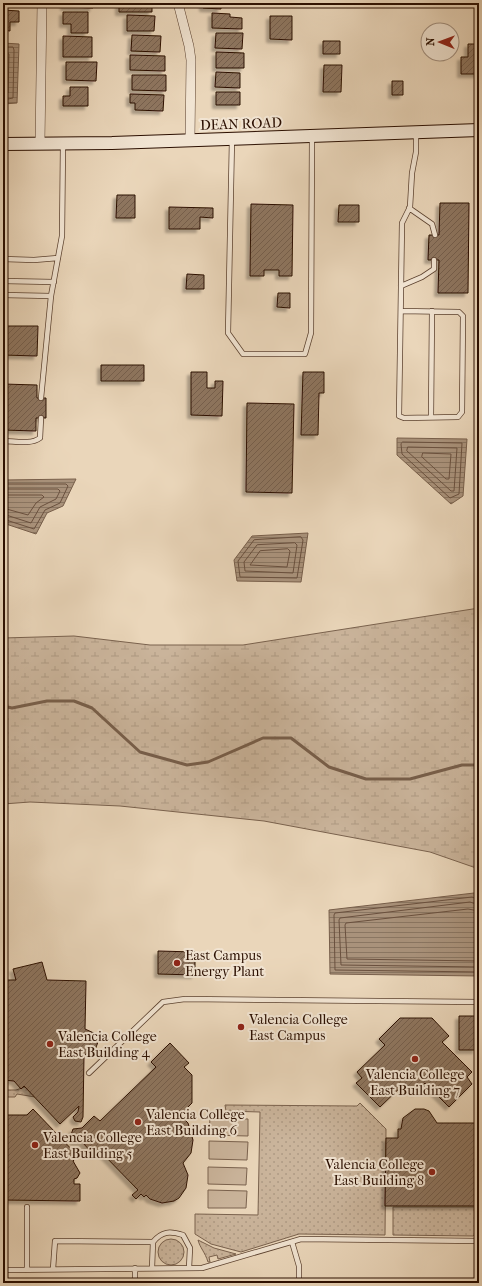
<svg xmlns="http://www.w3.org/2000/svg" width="482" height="1286" font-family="'IM FELL French Canon',serif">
<defs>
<pattern id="grass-dots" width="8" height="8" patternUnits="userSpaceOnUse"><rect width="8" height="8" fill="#cab49b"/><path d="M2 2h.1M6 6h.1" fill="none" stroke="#ae9a84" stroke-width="1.8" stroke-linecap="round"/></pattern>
<pattern id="wetland-marsh" width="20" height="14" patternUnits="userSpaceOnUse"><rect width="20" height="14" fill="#cab49b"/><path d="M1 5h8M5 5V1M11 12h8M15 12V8" fill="none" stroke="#ae9a84"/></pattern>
<pattern id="water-rules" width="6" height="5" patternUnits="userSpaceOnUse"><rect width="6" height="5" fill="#a9927b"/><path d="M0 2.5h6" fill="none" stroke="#8a7662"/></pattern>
<pattern id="building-hatch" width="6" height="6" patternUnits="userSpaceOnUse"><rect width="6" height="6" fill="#8e7661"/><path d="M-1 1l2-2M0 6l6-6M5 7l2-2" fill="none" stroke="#745f4e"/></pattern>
<filter id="shadow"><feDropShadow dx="-3.5" dy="3.5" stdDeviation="1" flood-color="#0004"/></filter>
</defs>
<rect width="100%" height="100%" fill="#ead6ba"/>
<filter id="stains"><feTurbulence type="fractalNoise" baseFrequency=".005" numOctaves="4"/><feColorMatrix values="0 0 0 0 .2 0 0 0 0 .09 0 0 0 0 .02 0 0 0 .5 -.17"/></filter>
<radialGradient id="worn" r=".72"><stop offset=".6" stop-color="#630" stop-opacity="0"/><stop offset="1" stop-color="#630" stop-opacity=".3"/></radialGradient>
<!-- grass -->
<path fill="url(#grass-dots)" stroke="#7a624e" d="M25,1087L35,1097L17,1094L15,1097H3V1092L5,1090H16Z
M360,1103L386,1129L385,1235L299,1234L241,1252L211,1244L195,1234V1214L258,1215L260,1112L226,1111L225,1105L357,1106Z
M393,1207H479V1232L473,1236L393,1235Z
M158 1252a13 13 0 1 1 26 0a13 13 0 1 1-26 0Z
M198,1240L214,1248L236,1254L218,1259L217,1255L209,1257L210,1262H208C205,1252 200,1248 198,1240Z"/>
<!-- wetland -->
<path fill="url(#wetland-marsh)" stroke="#7a624e" d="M479,608V869L430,852L264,821L120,806L30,802L3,804V638L74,636L150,645H243Z"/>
<!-- pitch -->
<path fill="#cab49b" stroke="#7a624e" d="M210,1118L248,1119V1136L209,1135Z
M209,1141L248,1142L247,1160L209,1159Z
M208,1167L247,1168L246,1185L208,1184Z
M208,1190L247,1191L246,1208H208Z"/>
<!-- water -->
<path fill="url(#water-rules)" stroke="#775e4a" d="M3,43L19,44L17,103L3,104Z
M397,438L467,439L463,496L451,504L397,455Z
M76,479L63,506L47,513L36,534L3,523V480Z
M308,533L301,582L237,581L234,560L252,536Z
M474,893L479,898V976L330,974L329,910Z"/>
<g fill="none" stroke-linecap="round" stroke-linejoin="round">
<!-- shore -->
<path stroke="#6a503e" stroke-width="1" d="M3,47H13L14,50L13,98L3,100
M3,52L9,54L8,93L3,95
M403,442L462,443L459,494L450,498L402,454L401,444Z
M408,447L457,448L454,491H451L407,451Z
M423,453L451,454L449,479H446L422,457Z
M3,484H66L68,486L60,503L45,510L34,529L3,519
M3,489H58L60,491L56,499L40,507L31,523L3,514
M3,495H42L44,497L36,503L28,515L3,508
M301,537L303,540L297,578L240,577L238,561L254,540Z
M295,543L297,545L293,573L245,571L244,562L257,545Z
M288,549L290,551L287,567L250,565L260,551Z
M479,900L472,897L335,913L334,915L335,970L479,972
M479,905L470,902L340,918L339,920L341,965L479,967
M479,911L468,909L346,923L345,925L347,959L479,961"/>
<!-- stream -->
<path stroke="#775e4a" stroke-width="3" d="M3,706L12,708L47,701H74L92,708L140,752L187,765L208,762L263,738H291L329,767L366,779H410L462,765H479"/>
</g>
<!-- building -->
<path fill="url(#building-hatch)" stroke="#2b0f01" filter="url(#shadow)" d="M64,3H93V8L64,7Z
M119,3H152V12H119Z
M203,3H221V9L203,8Z
M3,10L19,11V22H10V31L3,30Z
M63,12H88V33H71V24H63Z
M212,13L230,14V17L242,18V29L212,28Z
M127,15L155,16L154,31H127Z
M270,16H292V40L270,39Z
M216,33H243L242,49L215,48Z
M132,35L161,36L160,52L131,51Z
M63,36L92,37V57H63Z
M323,41H340V54H323Z
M468,44H479V74H461V57H468Z
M216,52L244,53V68H216Z
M130,55L165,56V71L130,70Z
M66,62H97L96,81L66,80Z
M324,65H342L341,92H323Z
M216,72L240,73V88L215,87Z
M132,75H166V91L132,90Z
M392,81H403V95H392Z
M70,87H88V106H63V96H70Z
M216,92H240V105H216Z
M130,94L164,95L163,111L135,110V103H130Z
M117,195H135V218H116Z
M440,203H469L468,293H438L439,260H428L429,235H439Z
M251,204L293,205L292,276H279V270H264V276H250Z
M339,205H359V222H338Z
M169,207L213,208V218L200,217V229H169Z
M187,274L204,275V289H186Z
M278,293H290V308L277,307Z
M3,326H38L37,356L3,355Z
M101,365H144V381H101Z
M191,372H207V388H215V381H223L222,416L191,415Z
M303,372H324V393H319L318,435H301Z
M3,384L37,385V398H46V418H36V431L3,430Z
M247,403L294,404L292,493L246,492Z
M158,951L195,952V975L158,974Z
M42,962L47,980L86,981L85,1029L96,1034L98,1042L95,1050L84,1055L83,1117L81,1122L75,1121L73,1117L78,1112L79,1106L60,1124L24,1086L21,1089L14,1081L3,1080V980H16L13,969Z
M459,1016H478L476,1050H459Z
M400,1018H432L449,1036L442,1042L472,1072L467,1077L472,1084L449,1107L425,1083L415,1093L405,1083L380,1107L356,1083L362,1078L357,1072L385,1045L379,1039Z
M170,1043L189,1063L184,1067L192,1075V1103L180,1115L188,1123L193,1140L191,1153L183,1163L188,1175L186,1188L179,1198L174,1201L162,1203L150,1199L146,1195L144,1197L141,1194L136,1199L132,1195L138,1190L99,1150L94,1155L82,1142H74L71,1135L73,1129L82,1128L94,1116L100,1121L156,1067L151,1062Z
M33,1109L78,1156L73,1161L80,1173L77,1178L74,1179V1184H80V1201L3,1200V1115H27Z
M415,1109H424L429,1111L437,1123H479V1206H385L386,1138H398V1129H401L403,1118Z"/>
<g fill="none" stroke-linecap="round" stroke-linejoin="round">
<!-- lane casing -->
<g stroke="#5b412f" stroke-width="6">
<path id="lane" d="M232,139L228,333L243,354H305L311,333L312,136
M409,208L432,224L435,235
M3,259L34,260L58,258
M3,281L54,282
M401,286L422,277L434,269V260
M3,295L51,296L62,236L63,144
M401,311L459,312L463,316L462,412L458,417L404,418L399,416L402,223L410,207L412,173L416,152V134
M41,398L51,296
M431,417L432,311
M3,441C14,441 31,445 40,438L41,418
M89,1073L163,1002L185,999L479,1002
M153,1242C162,1231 170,1231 183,1235L190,1248L189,1268
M292,1242L299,1266V1283
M27,1269V1207
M53,1269L55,1241L153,1242L152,1268
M3,1270L202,1268L301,1239L479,1241
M135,1283V1268"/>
</g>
<!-- street casing -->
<g stroke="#5b412f" stroke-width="10">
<path id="street" d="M178,3L189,46L191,60L190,140
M40,143L42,3"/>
</g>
<!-- secondary casing -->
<g stroke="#2b0f01" stroke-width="14">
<path id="secondary" d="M3,144L112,143L479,130"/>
</g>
<!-- lane -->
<use href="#lane" stroke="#f1e4d2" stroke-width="4.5"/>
<!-- street -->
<use href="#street" stroke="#f1e4d2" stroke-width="9"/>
<!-- secondary -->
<use href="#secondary" stroke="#f1e4d2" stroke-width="12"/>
</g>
<!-- markers -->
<g fill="#8f2418" stroke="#f1e4d2" stroke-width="1.5">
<circle cx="177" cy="963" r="4"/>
<circle cx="241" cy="1027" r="4"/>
<circle cx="50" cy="1044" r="4"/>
<circle cx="415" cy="1059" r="4"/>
<circle cx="138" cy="1122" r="4"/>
<circle cx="35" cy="1145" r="4"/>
<circle cx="432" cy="1172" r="4"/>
</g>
<g text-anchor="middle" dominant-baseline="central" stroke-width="4" stroke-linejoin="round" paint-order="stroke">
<!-- street labels -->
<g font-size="14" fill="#2b0f01" stroke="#f1e4d2">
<text transform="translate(241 124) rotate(-2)">DEAN ROAD</text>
</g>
<!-- poi labels -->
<g font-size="14" fill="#2b0f01" stroke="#f1e4d2" text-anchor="start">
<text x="185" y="955">East Campus<tspan x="185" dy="16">Energy Plant</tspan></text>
<text x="249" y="1019">Valencia College<tspan x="249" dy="16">East Campus</tspan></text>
<text x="58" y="1036">Valencia College<tspan x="58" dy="16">East Building 4</tspan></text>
<text x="415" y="1074" text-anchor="middle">Valencia College<tspan x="415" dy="16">East Building 7</tspan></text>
<text x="146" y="1114">Valencia College<tspan x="146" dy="16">East Building 6</tspan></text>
<text x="43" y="1137">Valencia College<tspan x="43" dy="16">East Building 5</tspan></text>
<text x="424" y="1164" text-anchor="end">Valencia College<tspan x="424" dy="16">East Building 8</tspan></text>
</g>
</g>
<!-- margin -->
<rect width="482" height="1286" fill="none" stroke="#ead6ba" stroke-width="16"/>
<rect x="4" y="4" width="474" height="1278" fill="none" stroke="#2b0f01" stroke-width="2"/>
<rect x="8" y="8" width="466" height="1270" fill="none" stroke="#2b0f01"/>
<!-- north arrow -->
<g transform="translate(440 42) rotate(271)"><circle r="19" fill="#f1e4d2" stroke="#a28f7e"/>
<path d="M0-3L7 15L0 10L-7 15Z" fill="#8f2418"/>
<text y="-6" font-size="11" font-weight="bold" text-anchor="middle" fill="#2b0f01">N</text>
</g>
<rect width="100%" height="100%" filter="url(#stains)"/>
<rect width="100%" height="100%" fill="url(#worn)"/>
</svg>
